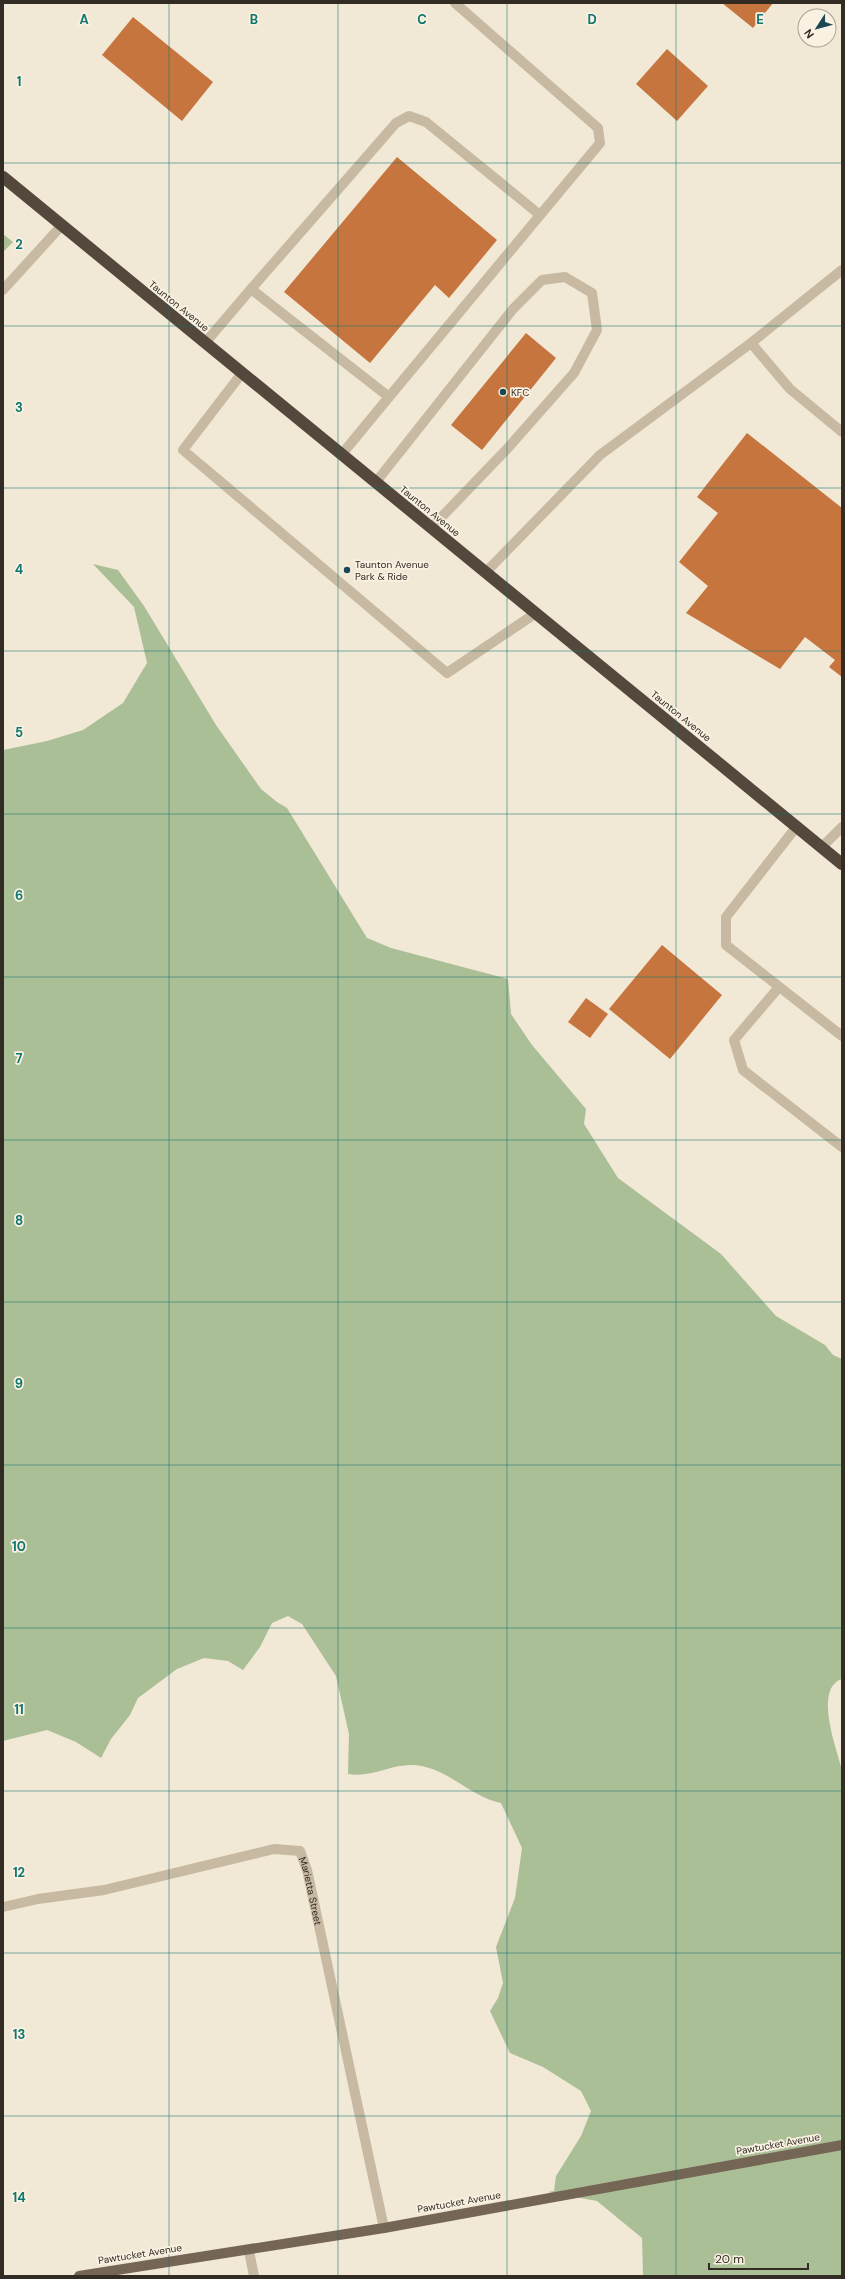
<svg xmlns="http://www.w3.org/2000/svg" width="845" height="2279" font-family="'DM Sans',sans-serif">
<rect width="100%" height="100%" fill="#f1e8d6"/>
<!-- green -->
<path fill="#abbf97" d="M3,234L13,242L3,252Z
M93,564L118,570L144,606L216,725L261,789L277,802L287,808L367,938L391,948L508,979L511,1014L532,1045L586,1109L584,1124L618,1178L721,1254L776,1316L825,1345L833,1355L842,1359V1679C813,1688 837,1750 842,1770V2276H643L642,2238L597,2201L548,2192L554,2191L556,2176L581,2136L591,2111L581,2091L543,2067L510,2053L490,2011L498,1998L503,1983L496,1947L515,1898L522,1848L501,1803C469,1797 446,1765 411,1765C389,1765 371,1778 348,1774L349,1734L336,1676L302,1624L288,1616L272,1623L260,1647L243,1670L228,1661L204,1658L177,1669L138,1698L130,1715L111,1739L101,1758L76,1742L47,1730L3,1741V750L47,741L83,730L123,703L147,663L134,607Z"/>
<!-- building -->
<path fill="#c7753e" d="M722,3H773L753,28Z
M133,17L213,82L182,121L102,55Z
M667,49L708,86L677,121L636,84Z
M397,157L497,240L449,298L435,285L370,363L284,292Z
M526,333L556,358L482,450L451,425Z
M747,433L842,508V677L829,667L835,660L805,637L780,669L686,613L708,586L679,562L718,513L697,497Z
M662,945L722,995L670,1059L609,1009Z
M586,998L608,1014L590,1038L568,1022Z"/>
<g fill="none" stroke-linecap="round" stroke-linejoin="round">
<!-- minor -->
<g stroke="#c8baa2" stroke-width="10">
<path d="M251,289L396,123L409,116L426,122L540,215"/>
<path d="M3,290L62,225"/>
<path d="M205,343L251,289L389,397L342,454"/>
<path d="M751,343L790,389L842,432"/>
<path d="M242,373L183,450L447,673L536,613"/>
<path d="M389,397L600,143L598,128L455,3"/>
<path d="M376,482L513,309L542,280L565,277L592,293L597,330L574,373L507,449L431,528"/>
<path d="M486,572L600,455L751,343L842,270"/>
<path d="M797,826L726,917V945L842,1036"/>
<path d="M822,847L842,827"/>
<path d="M779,987L734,1040L743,1070L842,1147"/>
<path id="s1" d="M3,1907L38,1899L104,1890L274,1849L300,1851L307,1870L384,2228"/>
<path d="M249,2251L254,2276"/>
</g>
<!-- major -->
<path stroke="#756555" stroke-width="10" d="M79,2276L384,2228L842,2145"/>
<!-- highway -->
<path stroke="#54473c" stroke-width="12" d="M3,177L842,864"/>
</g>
<!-- grid -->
<path fill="none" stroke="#0f766e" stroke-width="1" stroke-opacity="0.55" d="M169,3V2276M338,3V2276M507,3V2276M676,3V2276M3,163H842M3,326H842M3,488H842M3,651H842M3,814H842M3,977H842M3,1140H842M3,1302H842M3,1465H842M3,1628H842M3,1791H842M3,1953H842M3,2116H842"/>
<!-- markers -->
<g fill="#1a4854" stroke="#f9f2e2" stroke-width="1.5">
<circle cx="503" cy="392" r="4"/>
<circle cx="347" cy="570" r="4"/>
</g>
<g text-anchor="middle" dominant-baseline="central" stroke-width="3.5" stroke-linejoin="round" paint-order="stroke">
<!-- street labels -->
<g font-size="10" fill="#332c25" stroke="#f9f2e2">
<text transform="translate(179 306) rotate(39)">Taunton Avenue</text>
<text transform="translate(430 511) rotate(39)">Taunton Avenue</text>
<text transform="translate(681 716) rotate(39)">Taunton Avenue</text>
<text stroke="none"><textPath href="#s1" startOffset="345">Marietta Street</textPath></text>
<text transform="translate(778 2144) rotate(-10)">Pawtucket Avenue</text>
<text transform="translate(459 2202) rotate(-10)">Pawtucket Avenue</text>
<text transform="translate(140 2254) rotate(-9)">Pawtucket Avenue</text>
</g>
<!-- poi labels -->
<g font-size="10" fill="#332c25" stroke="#f9f2e2" text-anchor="start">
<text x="511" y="392">KFC</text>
<text x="355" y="564">Taunton Avenue<tspan x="355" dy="12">Park &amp; Ride</tspan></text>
</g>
</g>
<g font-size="13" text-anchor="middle" font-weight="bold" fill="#0f766e" stroke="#f9f2e2" stroke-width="3.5" stroke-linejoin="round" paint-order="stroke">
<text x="84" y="24">A</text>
<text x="254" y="24">B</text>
<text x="422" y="24">C</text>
<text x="592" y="24">D</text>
<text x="760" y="24">E</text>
<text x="19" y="86">1</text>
<text x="19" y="249">2</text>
<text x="19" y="412">3</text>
<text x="19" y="574">4</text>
<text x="19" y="737">5</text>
<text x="19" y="900">6</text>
<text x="19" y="1063">7</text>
<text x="19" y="1225">8</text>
<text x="19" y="1388">9</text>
<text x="19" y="1551">10</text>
<text x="19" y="1714">11</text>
<text x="19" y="1877">12</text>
<text x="19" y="2039">13</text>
<text x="19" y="2202">14</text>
</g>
<!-- border -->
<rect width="845" height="2279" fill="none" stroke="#332c25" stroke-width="8"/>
<!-- north arrow -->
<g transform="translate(817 28) rotate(234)"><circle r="19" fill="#f9f2e2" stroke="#aaa396"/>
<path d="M0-3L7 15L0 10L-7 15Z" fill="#1a4854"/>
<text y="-6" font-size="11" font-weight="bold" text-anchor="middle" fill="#332c25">N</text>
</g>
<!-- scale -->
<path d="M709 2263v6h99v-6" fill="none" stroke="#332c25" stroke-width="2"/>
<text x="715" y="2263" font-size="12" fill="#332c25" stroke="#f9f2e2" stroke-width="3" paint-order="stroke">20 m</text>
</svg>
